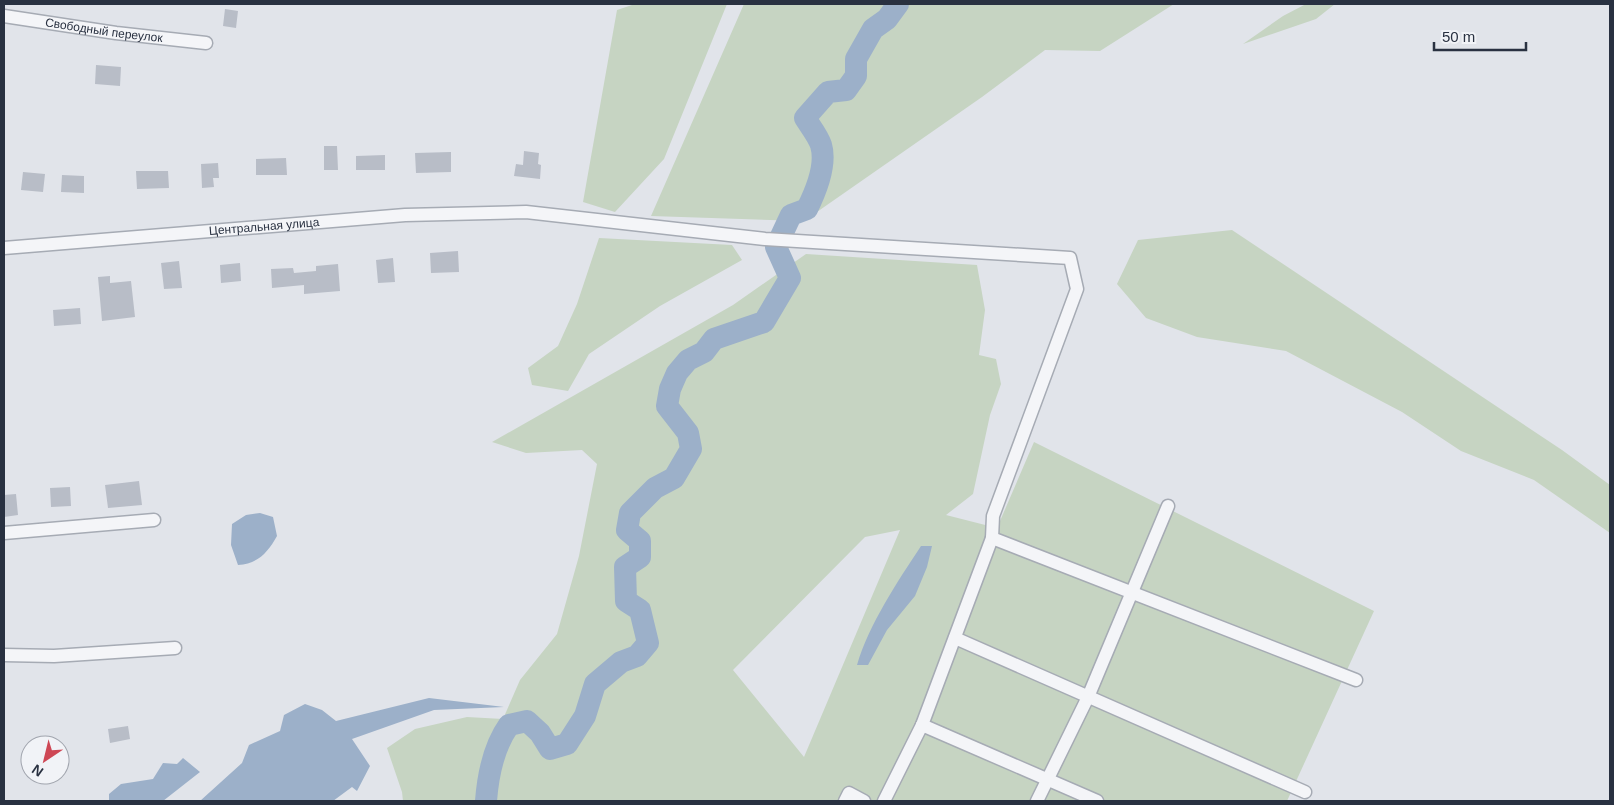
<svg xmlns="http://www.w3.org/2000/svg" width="1614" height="805" font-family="Helvetica,sans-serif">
<rect width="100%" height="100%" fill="#e1e4ea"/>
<!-- green -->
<path fill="#c6d4c2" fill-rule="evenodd" d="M635,4H727L664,159L615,212L583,202L617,10Z
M744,4H1174L1100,51L1045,50L982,97L804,221L651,216Z
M1306,4H1335L1316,19L1243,44L1283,16Z
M1232,230L1562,450L1610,485V533L1534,480L1461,451L1402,412L1286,351L1197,337L1146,318L1117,284L1138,240Z
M599,238L732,245L742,260L660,306L589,354L568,391L532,385L528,368L558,346L577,304Z
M806,254L977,265L985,310L979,355L996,359L1001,384L990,415L973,494L946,515L997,528L1034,442L1374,611L1287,801H403L402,792L387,748L415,729L467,717L503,719L520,680L557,634L579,556L597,464L582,450L526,453L492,442L733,305ZM900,530L804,757L733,670L865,537Z"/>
<!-- water -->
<path fill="#9cb0c9" d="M260,513L273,517L277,536C268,552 258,564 238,565L231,545L232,524L246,515Z
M921,546H932L927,567L915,596L887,630L868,665H857C869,624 898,581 921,546Z
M429,698L504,707L434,710L352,739L370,766L357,791L352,787L333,801H200L242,763L249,745L280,731L284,715L305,704L322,710L336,721Z
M183,758L200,772L163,801H109V794L121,784L153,779L163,763L177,764Z"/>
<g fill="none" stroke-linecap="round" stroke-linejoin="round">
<!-- river -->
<path stroke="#9cb0c9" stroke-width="22" d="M486,801C488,775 494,746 509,725L527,721L540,733L550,749L567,744L585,716L595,684L621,662L637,656L648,643L640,610L626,601L625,567L640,557V541L627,530L630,513L655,488L674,478L691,449L688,433L667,406L670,389L677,373L688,360L704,352L714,339L764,322L790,278L776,247L791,215L807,209C816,191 827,165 821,145C818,136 810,126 805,118L828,92L846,90L856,76V59L873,29L887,19L898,4"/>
</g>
<!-- building -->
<path fill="#b8bdc7" d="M225,9L238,11L236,28L223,26Z
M96,65L121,67L120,86L95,84Z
M324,146H337L338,170H324Z
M524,151L539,153L538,164L541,165L540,179L514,176L516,164L523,165Z
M451,152V172L416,173L415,153Z
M385,155V170H356V156Z
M286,158L287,175H256V159Z
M218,163L219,178H213L214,187L202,188L201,164Z
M136,171H168L169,188L137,189Z
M23,172L45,174L43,192L21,190Z
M62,175L84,176V193L61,192Z
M458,251L459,272L431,273L430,253Z
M393,258L395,282L378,283L376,260Z
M179,261L182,288L164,289L161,263Z
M240,263L241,281L221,283L220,265Z
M338,264L340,291L304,294V285L272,288L271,269L293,268L294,273L316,271V266Z
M110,276V283L131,281L135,317L102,321L98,277Z
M80,308L81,324L54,326L53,310Z
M139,481L142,505L108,508L105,485Z
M70,487L71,506L51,507L50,488Z
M16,494L18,515L4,517V495Z
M128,726L130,739L110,743L108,729Z"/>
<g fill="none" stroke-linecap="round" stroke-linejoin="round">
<!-- minor casing -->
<g stroke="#a6abb4" stroke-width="15">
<g id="minor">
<path id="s1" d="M4,16L116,33L206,43"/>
<path id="s2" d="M4,248L405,215L526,212L765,239L1070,258L1077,289L993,516L992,538L922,725L884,801"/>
<path d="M4,533L154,520"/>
<path d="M992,538L1356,680"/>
<path d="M955,638L1305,792"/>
<path d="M4,655L54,656L175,648"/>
<path d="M922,725L1097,801"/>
<path d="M845,801L849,793L864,801"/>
<path d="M1037,801L1088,697L1168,506"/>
</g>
</g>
<!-- minor -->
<use href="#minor" stroke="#f4f5f8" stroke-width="12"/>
</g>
<g text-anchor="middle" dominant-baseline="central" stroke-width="5" stroke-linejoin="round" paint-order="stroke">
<!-- street labels -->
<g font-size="12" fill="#293141" stroke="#f1f3f7">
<text stroke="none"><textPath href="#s1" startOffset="101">Свободный переулок</textPath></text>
<text stroke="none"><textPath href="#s2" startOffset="261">Центральная улица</textPath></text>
</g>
</g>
<!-- border -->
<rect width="1614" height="805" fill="none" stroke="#293141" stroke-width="10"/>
<!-- north arrow -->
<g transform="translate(45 760) rotate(215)"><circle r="24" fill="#f1f3f7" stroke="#a1a5ae"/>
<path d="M0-4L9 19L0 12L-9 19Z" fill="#ce4755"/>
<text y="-8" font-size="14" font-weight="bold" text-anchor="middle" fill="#293141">N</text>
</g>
<!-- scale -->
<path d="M1434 42v8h92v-8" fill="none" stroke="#293141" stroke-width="2.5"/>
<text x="1442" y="42" font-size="15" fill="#293141" stroke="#f1f3f7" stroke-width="4" paint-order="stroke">50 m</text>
</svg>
